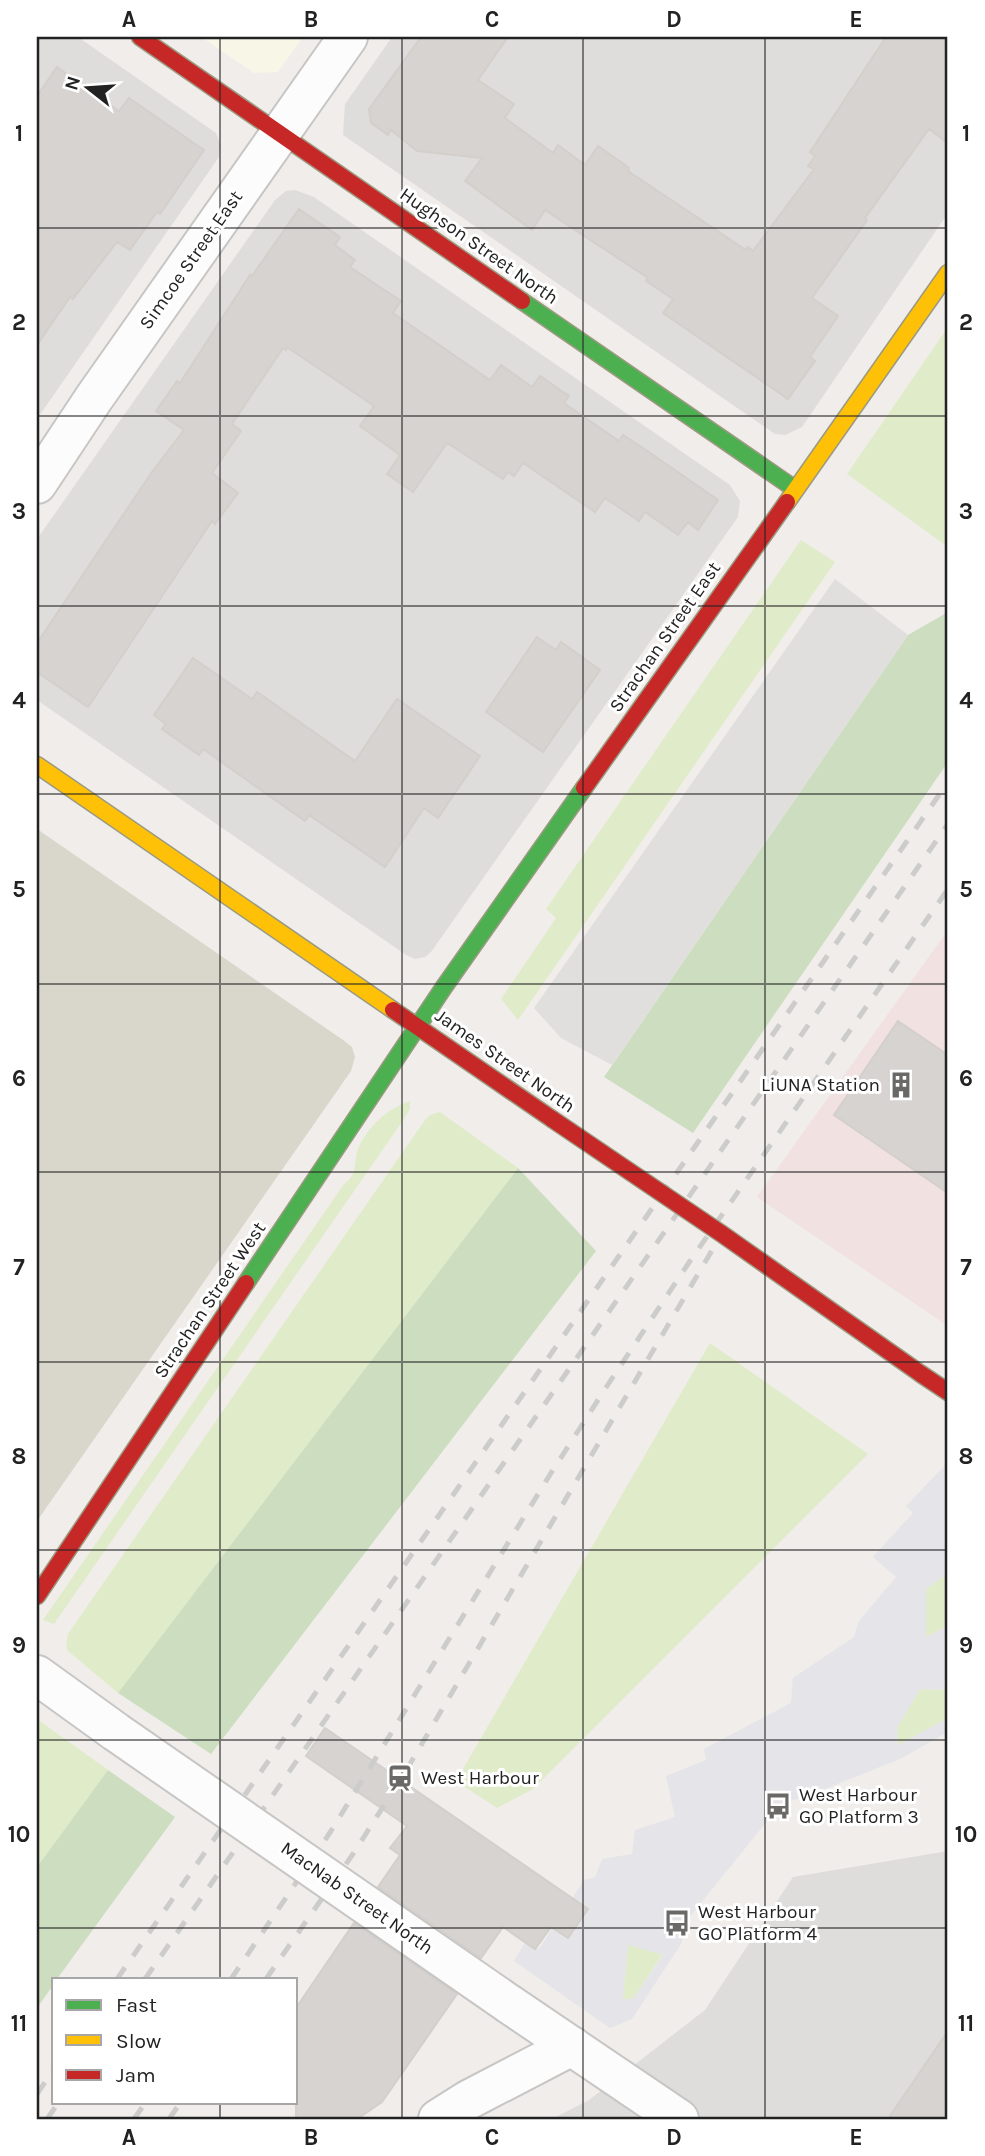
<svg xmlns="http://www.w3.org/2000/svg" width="985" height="2156" font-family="Karla,sans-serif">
<rect width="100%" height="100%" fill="#f0edea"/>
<!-- residential -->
<path fill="#dfdddc" d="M37,37H78L216,133L221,145L219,157L37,419Z
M392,37H948V213L802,427L785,435L775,434L343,135L345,104Z
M295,190L314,197L730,485L740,501L738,517L431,952L425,957L415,959L406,955L37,700V539L275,200L286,191Z
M948,1851V2119H552L589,2100L705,2010L793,1877Z"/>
<!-- commercial -->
<path fill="#f1e1e1" d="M948,930V1326L757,1197Z"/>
<!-- education -->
<path fill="#f8f6e7" d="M201,37H303L278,72L254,73Z"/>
<!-- construction -->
<path fill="#d9d7cc" d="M37,829L343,1040L352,1047L355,1057L351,1071L37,1521Z"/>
<!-- grass -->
<path fill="#e0ecc9" d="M948,327V547L847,474Z
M801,540L835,562L518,1020L501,999L556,918L546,909Z
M410,1101V1109L406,1116L54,1624L43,1620L344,1184C358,1175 353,1163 358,1149C368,1126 387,1109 410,1101Z
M440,1112L518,1168L118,1693L68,1651L66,1645L68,1634L425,1120L430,1115Z
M710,1343L868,1454L533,1789L497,1808L456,1781Z
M948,1573V1626L926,1637V1589Z
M920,1689L948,1690V1718L898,1746L897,1728Z
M37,1719L108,1770L37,1867Z
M628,1944L663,1954L633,1999H623Z"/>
<!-- forest -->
<path fill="#cddec0" d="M948,612V762L693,1133L604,1077L908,635Z
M518,1168L596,1251L211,1754L118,1693Z
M108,1770L175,1817L57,1979H54V1984L37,2008V1867Z"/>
<!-- parking -->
<path fill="#e0dfde" d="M835,579L908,635L612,1065L561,1038L534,1008Z"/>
<!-- plaza -->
<path fill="#e5e4e9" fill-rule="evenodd" d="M948,1462V1573L926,1589V1637L948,1626V1690L920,1689L897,1728L898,1745L948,1718V1732L900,1759L810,1795L781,1804L688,1919L681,1944L632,2019L610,2028L514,1961L526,1941L539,1949L584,1880L595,1877L602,1859L632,1854L635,1830L675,1817L666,1776L706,1760L704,1749L791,1703L793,1678L854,1637L859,1621L896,1577L873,1557L913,1513L906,1506ZM628,1945L663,1955L633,1999H623Z"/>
<!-- building -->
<path fill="#d7d3d1" stroke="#d3cfcb" stroke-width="2" d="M421,37H508L478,80L514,104L505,118L553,153L558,145L585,165L598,146L629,168L628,171L746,250L748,247L753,251L814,169L808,166L815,156L810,152L886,37H948V143L929,129L865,218L867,220L812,298L838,316L810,357L815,361L788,399L663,313L673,299L646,281L648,278L545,210L532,230L465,181L482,158L417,151L391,130L388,135L371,123L369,109Z
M57,67L119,111L129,98L204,150L160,214L157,212L130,250L117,242L73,299L70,297L37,345V96Z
M299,209L340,237L335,245L355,260L350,267L401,301L393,313L490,380L501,365L532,387L540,376L569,396L564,403L619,441L623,435L646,450L718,500L698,530L688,522L678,535L645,512L639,521L605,498L595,512L523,463L514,476L508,472L503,479L447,443L413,492L387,474L400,455L360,426L374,406L287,347L286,350L283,348L232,424L241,431L212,473L238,493L215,524L212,521L88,707L37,672V643L152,472L184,430L156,411L177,381L180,383L250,275L252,276Z
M537,637L556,650L561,642L600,670L543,752L486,712Z
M193,658L252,699L257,692L355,761L397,699L480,756L438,818L424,808L385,867L309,815L305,821L203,749L199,755L162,729L166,724L154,715Z
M898,1021L948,1055V1193L834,1115Z
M325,1728L588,1909L568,1938L551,1927L535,1949L503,1927L481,1958L378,1887L400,1855L390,1848L407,1826L306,1756Z
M354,1923L457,1994L382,2102L357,2119H296V2008Z
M948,2031V2119H888Z"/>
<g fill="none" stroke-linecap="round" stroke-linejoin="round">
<!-- street casing -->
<g stroke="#c7c6c5" stroke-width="42">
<path id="street" d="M37,484L94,398L348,37
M37,1675L116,1732
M509,2004L679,2119
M438,2119L468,2100L572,2046"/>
</g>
<!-- fast casing -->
<g stroke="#9b9a81" stroke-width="19">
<path id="fast" d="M522,301L795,489
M246,1283L444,987L584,788"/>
</g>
<!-- slow casing -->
<g stroke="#9b9a81" stroke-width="19">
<path id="slow" d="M787,502L948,273
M37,765L393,1010"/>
</g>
<!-- jam casing -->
<g stroke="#9b9a81" stroke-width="19">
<path id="jam" d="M140,37L522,301
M584,788L787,502
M393,1010L552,1119
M921,1374L948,1392
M37,1596L246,1283"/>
</g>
<!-- street -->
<use href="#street" stroke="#fdfcfc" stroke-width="38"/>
<!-- fast -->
<use href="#fast" stroke="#4caf50" stroke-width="16"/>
<!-- slow -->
<use href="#slow" stroke="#ffc107" stroke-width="16"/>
<!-- jam -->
<use href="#jam" stroke="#c62828" stroke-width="16"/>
<!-- rail -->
<path stroke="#cccccb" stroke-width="5" stroke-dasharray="14 14" stroke-linecap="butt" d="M117,1979L948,782
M145,1979L948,824
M231,1979L331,1831L551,1473L609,1383L690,1261L948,889
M266,1979L355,1851L407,1769L731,1218
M37,2094L54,2069
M47,2119L59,2102
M134,2119L146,2102
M169,2119L181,2102"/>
<!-- street-bridge casing -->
<g stroke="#c7c6c5" stroke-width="42" stroke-linecap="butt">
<path id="street-bridge" d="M116,1732L509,2004"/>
</g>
<!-- jam-bridge casing -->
<g stroke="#9b9a81" stroke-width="19" stroke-linecap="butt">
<path id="jam-bridge" d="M552,1119L722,1234L921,1374"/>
</g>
<!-- street-bridge -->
<use href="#street-bridge" stroke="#fdfcfc" stroke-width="38"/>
<!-- jam-bridge -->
<use href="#jam-bridge" stroke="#c62828" stroke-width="16"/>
</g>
<!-- grid -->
<path fill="none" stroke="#222" stroke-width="2" stroke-opacity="0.55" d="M220,37V1979M402,37V2119M583,37V2119M765,37V2119M37,228H948M37,416H948M37,606H948M37,794H948M37,984H948M37,1172H948M37,1362H948M37,1550H948M37,1740H948M37,1928H948M220,2102V2119"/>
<!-- icons -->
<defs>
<g id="building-bare" transform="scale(2.1)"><path d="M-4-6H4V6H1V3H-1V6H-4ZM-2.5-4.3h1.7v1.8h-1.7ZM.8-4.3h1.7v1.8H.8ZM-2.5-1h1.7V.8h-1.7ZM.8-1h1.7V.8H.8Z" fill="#6a6968" stroke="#fff" stroke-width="2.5" paint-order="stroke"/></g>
<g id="station-bare" transform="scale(2.1)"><path d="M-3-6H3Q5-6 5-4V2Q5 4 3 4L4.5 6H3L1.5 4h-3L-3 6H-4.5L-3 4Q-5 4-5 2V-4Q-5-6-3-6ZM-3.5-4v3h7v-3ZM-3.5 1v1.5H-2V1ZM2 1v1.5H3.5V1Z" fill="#6a6968" stroke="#fff" stroke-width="2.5" paint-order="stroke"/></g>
<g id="bus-bare" transform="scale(2.1)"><path d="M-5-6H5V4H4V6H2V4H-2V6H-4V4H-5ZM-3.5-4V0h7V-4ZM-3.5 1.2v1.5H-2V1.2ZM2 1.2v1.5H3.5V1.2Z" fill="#6a6968" stroke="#fff" stroke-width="2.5" paint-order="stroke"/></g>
</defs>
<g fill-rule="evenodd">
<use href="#building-bare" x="901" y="1085"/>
<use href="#station-bare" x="400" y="1778"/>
<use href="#bus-bare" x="778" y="1806"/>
<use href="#bus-bare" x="677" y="1923"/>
</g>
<g text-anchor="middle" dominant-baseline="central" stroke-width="6" stroke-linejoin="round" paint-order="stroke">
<!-- street labels -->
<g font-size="19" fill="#222" stroke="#fff">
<text transform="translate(479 246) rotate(35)">Hughson Street North</text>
<text transform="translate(191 260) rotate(-55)">Simcoe Street East</text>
<text transform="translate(665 637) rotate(-55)">Strachan Street East</text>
<text transform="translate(505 1061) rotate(35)">James Street North</text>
<text transform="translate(210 1300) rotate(-56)">Strachan Street West</text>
<text transform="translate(357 1898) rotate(35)">MacNab Street North</text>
</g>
<!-- poi labels -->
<g font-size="19" fill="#222" stroke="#fff" text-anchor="start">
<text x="880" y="1085" text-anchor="end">LiUNA Station</text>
<text x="421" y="1778">West Harbour</text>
<text x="799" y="1795">West Harbour<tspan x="799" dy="22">GO Platform 3</tspan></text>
<text x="698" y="1912">West Harbour<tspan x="698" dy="22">GO Platform 4</tspan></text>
</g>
</g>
<!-- border -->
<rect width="985" height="2156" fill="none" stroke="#ffffff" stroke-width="77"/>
<!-- legend -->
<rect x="52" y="1978" width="245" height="126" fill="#ffffff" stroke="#a7a7a7" stroke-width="2"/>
<rect x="66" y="2000" width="35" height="10" fill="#4caf50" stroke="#a7a7a7" stroke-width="2"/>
<text x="116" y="2012" font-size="21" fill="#222222">Fast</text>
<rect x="66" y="2035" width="35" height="10" fill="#ffc107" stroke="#a7a7a7" stroke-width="2"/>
<text x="116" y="2048" font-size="21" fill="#222222">Slow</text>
<rect x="66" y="2070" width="35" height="10" fill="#c62828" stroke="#a7a7a7" stroke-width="2"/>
<text x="116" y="2082" font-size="21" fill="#222222">Jam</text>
<!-- north arrow -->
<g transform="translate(88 88) rotate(287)" stroke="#ffffff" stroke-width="5" paint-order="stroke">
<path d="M0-5L12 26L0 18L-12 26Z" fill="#222222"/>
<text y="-10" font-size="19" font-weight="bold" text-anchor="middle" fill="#222222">N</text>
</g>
<rect x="38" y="38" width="908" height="2080" fill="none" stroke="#222" stroke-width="2.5"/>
<g font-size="23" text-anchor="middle" font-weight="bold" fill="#222">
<text x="129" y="27">A</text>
<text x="311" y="27">B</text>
<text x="492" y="27">C</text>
<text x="674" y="27">D</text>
<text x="856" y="27">E</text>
<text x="19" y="141">1</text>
<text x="966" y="141">1</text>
<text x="19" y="330">2</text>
<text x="966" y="330">2</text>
<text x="19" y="519">3</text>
<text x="966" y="519">3</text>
<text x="19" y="708">4</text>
<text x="966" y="708">4</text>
<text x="19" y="897">5</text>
<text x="966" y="897">5</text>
<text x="19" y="1086">6</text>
<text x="966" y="1086">6</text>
<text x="19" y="1275">7</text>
<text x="966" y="1275">7</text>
<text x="19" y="1464">8</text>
<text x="966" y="1464">8</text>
<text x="19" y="1653">9</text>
<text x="966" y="1653">9</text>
<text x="19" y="1842">10</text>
<text x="966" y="1842">10</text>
<text x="19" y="2031">11</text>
<text x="966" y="2031">11</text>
<text x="129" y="2145">A</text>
<text x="311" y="2145">B</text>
<text x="492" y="2145">C</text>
<text x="674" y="2145">D</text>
<text x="856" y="2145">E</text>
</g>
</svg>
